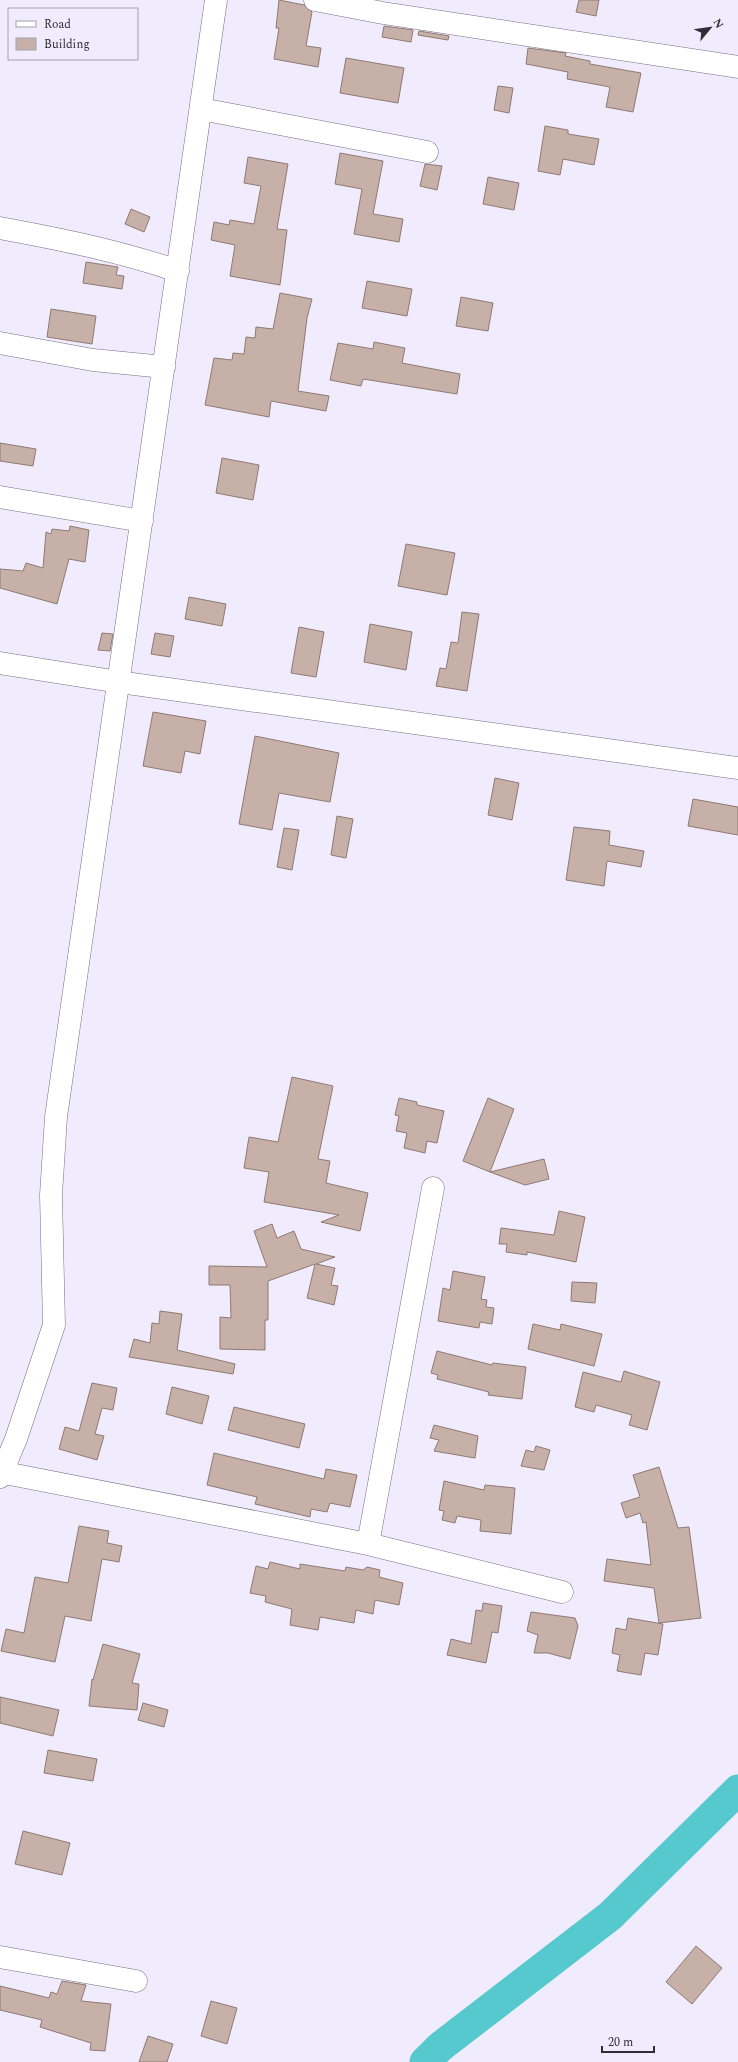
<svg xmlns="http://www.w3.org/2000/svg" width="738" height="2062" font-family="Spectral,serif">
<rect width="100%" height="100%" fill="#f0ecfd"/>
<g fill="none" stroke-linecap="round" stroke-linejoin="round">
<!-- river -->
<path stroke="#56c9ce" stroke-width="31" d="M425,2062L440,2047L610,1916L738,1790"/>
</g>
<!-- building -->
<path fill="#c7b0a8" stroke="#8f7972" d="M279,0L304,5L312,12L306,46L321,48L318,67L274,59L279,28H276Z
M579,0H599L596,16L576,12Z
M384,26L413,30L411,42L382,37Z
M419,31L449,36L448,40L418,35Z
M528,48L566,53L565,56L590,61V64L641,73L633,112L606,107L610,87L567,79L568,72L526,64Z
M346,58L404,68L398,103L340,93Z
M498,86L513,88L509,113L494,110Z
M545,126L568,130V134L599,139L594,165L563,159L560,175L538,171Z
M340,153L383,161L373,214L403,219L399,242L354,234L362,189L335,184Z
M248,157L288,164L277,229L287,230L280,285L230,276L235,245L211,240L214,222L229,225L230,220L254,224L261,186L244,183Z
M425,164L442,166L437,190L420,186Z
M488,177L519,183L514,210L483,204Z
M131,209L150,217L144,232L125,224Z
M86,262L118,267L116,275L124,276L122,289L83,283Z
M367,281L412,289L407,316L362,308Z
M280,293L312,299L307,318L298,391L329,396L326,411L271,401L269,417L205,405L214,358L232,360L233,353L244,354L246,337L255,338L256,327L273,329Z
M461,297L493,303L488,331L456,326Z
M51,309L96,316L92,344L47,337Z
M374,342L405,348L402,363L460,374L457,394L363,379L361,386L330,380L338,343L373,349Z
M0,443L36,449L33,466L0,461Z
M222,458L259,465L253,500L216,493Z
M70,526L89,530L85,562L69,559L57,604L0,588V569L23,571L26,563L43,568L46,532L51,534L52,529L69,531Z
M406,544L455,553L447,595L398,586Z
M189,597L226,604L222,626L185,619Z
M462,612L479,614L467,691L436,686L440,668L446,669L451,642L458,643Z
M370,624L412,632L406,670L364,662Z
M299,627L324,632L316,677L291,673Z
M102,633L113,634L110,651L98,650Z
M155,633L174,636L170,657L151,654Z
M153,712L206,721L200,754L185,751L181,773L143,766Z
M255,736L339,753L330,802L279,793L272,830L239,824Z
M495,778L519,783L512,820L488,815Z
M693,799L738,807V835L688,826Z
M337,816L353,819L346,858L331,855Z
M574,827L610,831L609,845L644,851L641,867L607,861L604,886L566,880Z
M284,828L299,830L292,870L277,867Z
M292,1077L333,1086L318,1159L330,1161L326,1183L368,1193L360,1231L321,1222L339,1215L264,1202L269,1172L244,1168L249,1137L278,1142Z
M399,1098L417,1102V1105L444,1111L437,1143L427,1141L425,1153L404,1148L407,1133L396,1131L399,1116L395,1115Z
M488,1098L514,1109L490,1172L463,1161Z
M544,1159L549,1179L525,1185L490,1172Z
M559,1211L585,1217L576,1262L527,1252V1255L506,1252L507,1244H499L501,1228L554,1235Z
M272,1224L277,1238L294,1231L301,1249L335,1257L316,1264L335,1268L331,1285L338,1286L334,1305L307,1298L315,1264L268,1281V1320H265V1350L220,1349V1317L231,1318L230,1285H209V1266L267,1267L254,1231Z
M453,1271L485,1277L481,1299L487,1300L486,1307L494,1308L492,1324L480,1322L479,1328L438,1321L443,1288L450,1290Z
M572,1282L597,1283L595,1303L571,1301Z
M160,1311L182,1314L177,1350L235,1364L233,1374L129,1357L134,1339L150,1343L152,1323L159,1324Z
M533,1324L560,1330L561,1324L602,1334L594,1366L528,1349Z
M437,1351L492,1365L493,1363L526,1367L522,1399L488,1395L489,1392L437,1379L438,1375L431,1373Z
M624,1371L660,1382L647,1430L629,1425L632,1415L596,1405L594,1412L575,1407L583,1372L621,1382Z
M92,1383L117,1388L113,1410L102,1408L95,1434L104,1436L97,1460L59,1449L65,1427L79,1431Z
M172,1387L209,1396L202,1424L166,1414Z
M234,1407L305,1424L299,1448L228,1430Z
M434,1425L478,1436L475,1458L434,1451L439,1440L430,1438Z
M536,1446L550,1450L544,1470L521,1466L526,1450L534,1452Z
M214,1453L324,1479L326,1469L357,1475L350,1507L330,1503L327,1512L311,1509L310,1517L255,1504L257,1497L207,1485Z
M659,1467L678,1528L689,1527L701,1618L659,1623L654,1588L604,1581L607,1559L651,1565L646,1522L643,1523L640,1513L626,1518L621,1503L640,1497L633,1475Z
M444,1481L484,1490L485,1485L515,1488L511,1534L480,1531L481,1520L457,1516L455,1523L442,1520L444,1511L439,1510Z
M79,1526L109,1531L107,1543L122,1546L119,1562L102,1559L91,1621L65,1616L55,1662L1,1651L6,1629L24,1633L35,1577L68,1583Z
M270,1562L300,1569V1564L345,1571L346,1567L363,1570L367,1567L380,1570L379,1577L403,1583L399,1605L375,1600L373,1614L356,1610L354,1623L320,1617L318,1630L290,1625L292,1609L265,1602L266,1596L250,1593L256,1566L268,1569Z
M483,1603L502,1606L498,1633L492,1632L486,1663L447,1655L451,1639L471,1644L476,1610L482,1611Z
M531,1612L575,1618L578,1626L570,1659L548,1653H534L538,1635L527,1631Z
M628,1618L663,1624L658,1655L645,1653L641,1675L617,1671L620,1655L612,1653L616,1628L626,1630Z
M103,1644L140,1654L132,1683L139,1684L137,1710L89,1706L92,1679L93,1680Z
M0,1697L59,1710L53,1736L0,1723Z
M143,1703L168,1710L164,1727L138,1720Z
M48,1750L97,1759L93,1781L44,1773Z
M23,1831L70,1843L62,1875L15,1864Z
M696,1946L722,1968L692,2004L666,1982Z
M62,1981L86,1985L81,2001L111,2004L105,2051L90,2050L91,2043L40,2027L42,2020L0,2010V1986L49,1998L51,1992L57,1994Z
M211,2001L237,2008L227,2044L201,2036Z
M148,2036L173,2044L167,2062H139Z"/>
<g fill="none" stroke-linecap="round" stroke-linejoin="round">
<!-- minor casing -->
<g stroke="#747083" stroke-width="23">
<path id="minor" d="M315,0L383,13L738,67
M201,109L427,152
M0,228C60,239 119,251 178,271
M0,343L93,360L164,367
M0,497L142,521
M0,663L119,682L738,768
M0,1472L368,1544L562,1592
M0,1477L16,1439L54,1325L51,1195L56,1117L216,0
M368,1544L433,1188
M0,1957L136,1981"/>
</g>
<!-- minor -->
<use href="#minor" stroke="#fff" stroke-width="22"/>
</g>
<!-- legend -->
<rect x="8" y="8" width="130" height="52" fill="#f0ecfd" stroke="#a3a0ad"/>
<rect x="16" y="21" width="20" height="6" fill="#ffffff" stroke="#a3a0ad"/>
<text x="44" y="28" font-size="12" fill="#2f2d35">Road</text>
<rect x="16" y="38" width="20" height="12" fill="#c7b0a8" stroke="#a3a0ad"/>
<text x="44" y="48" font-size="12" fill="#2f2d35">Building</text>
<!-- north arrow -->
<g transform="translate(710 28) rotate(61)" stroke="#f0ecfd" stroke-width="3" paint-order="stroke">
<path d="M0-3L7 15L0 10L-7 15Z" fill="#2f2d35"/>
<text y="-6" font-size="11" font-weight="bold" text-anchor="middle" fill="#2f2d35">N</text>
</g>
<!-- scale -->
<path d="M602 2046v6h52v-6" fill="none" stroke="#2f2d35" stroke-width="2"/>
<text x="608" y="2046" font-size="12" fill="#2f2d35" stroke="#f0ecfd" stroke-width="3" paint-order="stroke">20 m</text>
</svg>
